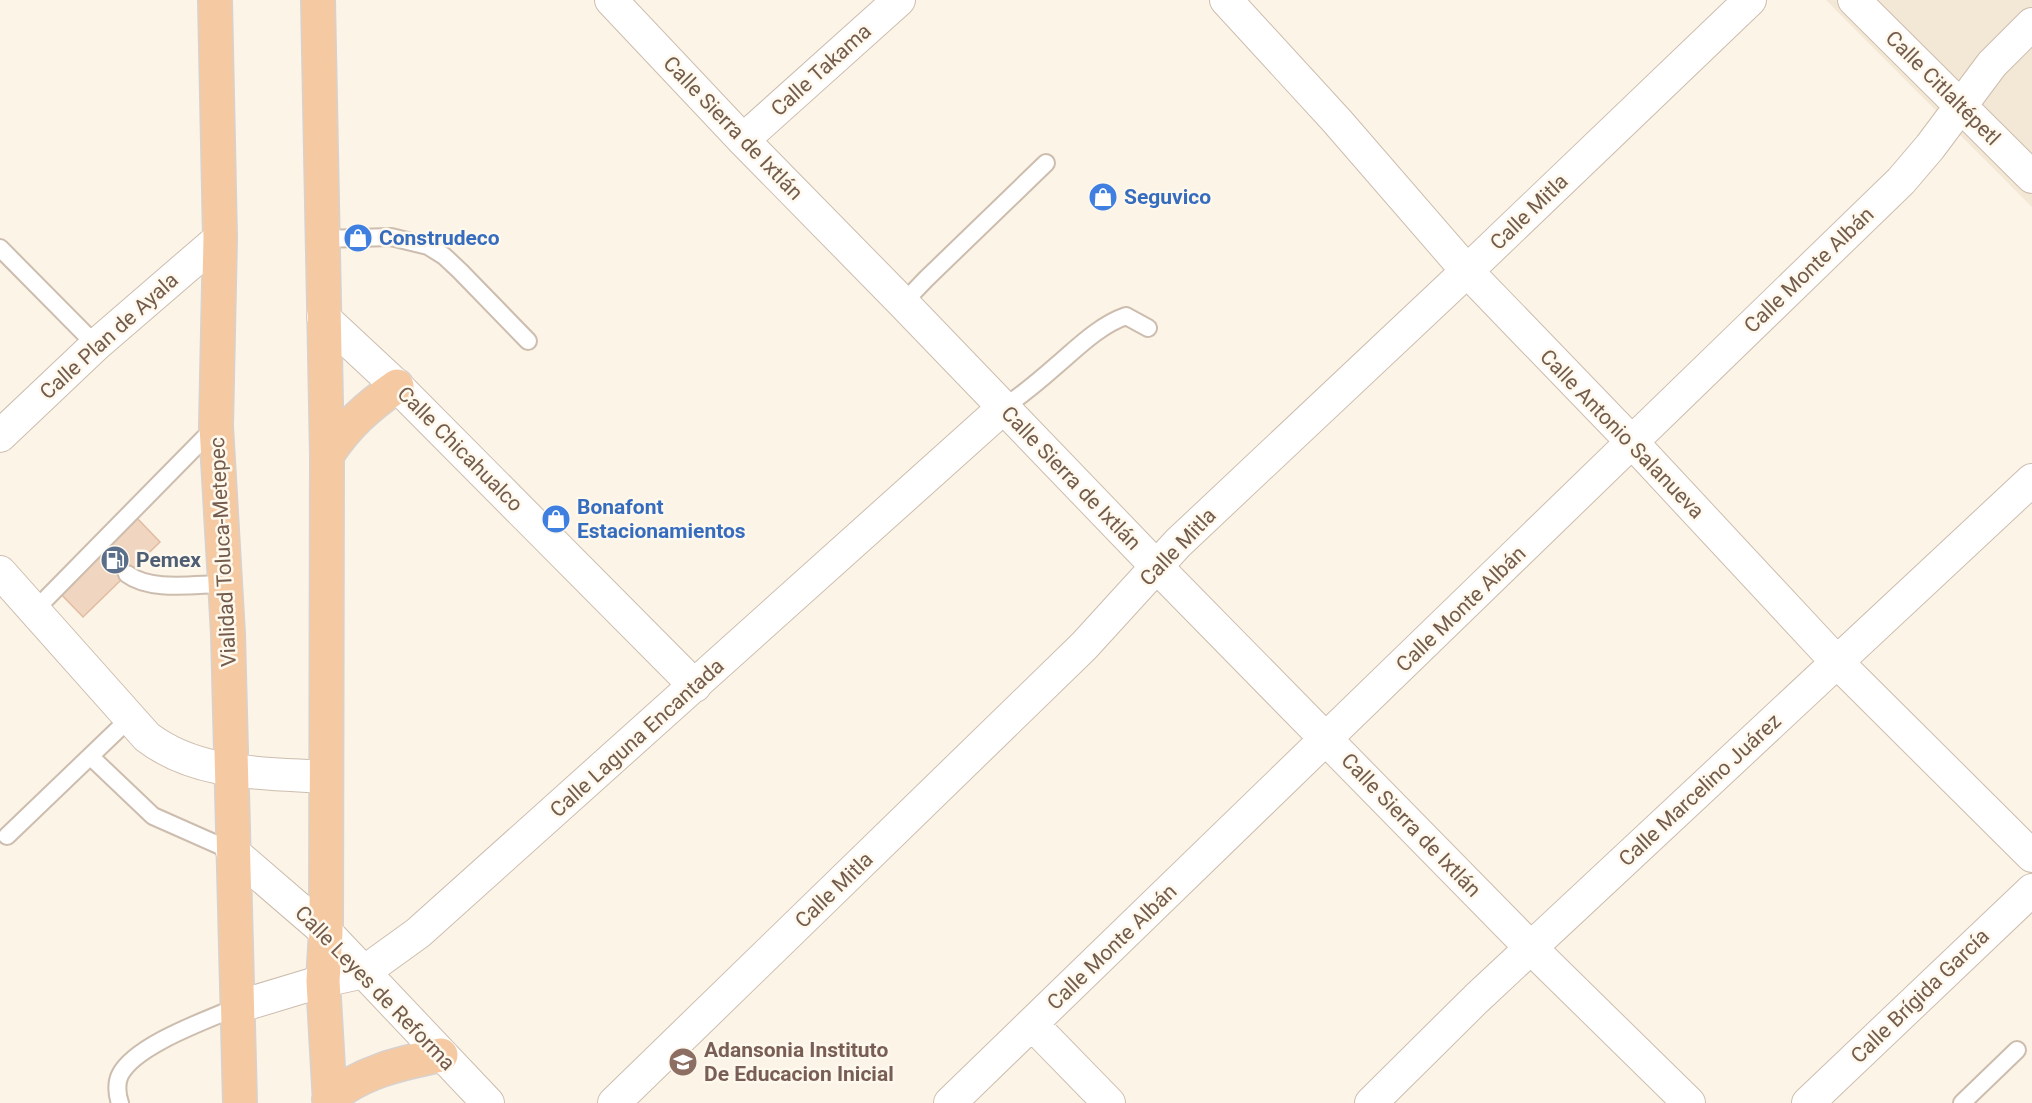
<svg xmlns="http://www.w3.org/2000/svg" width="2032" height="1103" font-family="Roboto,sans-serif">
<rect width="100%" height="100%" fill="#fbf4e7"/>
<!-- residential -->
<path fill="#f3e7d6" d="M1826,0H2032V207Z"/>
<!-- building -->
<path fill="#f0d5c0" stroke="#e2bca1" stroke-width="1.5" d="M135,516L160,542L83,617L58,591Z"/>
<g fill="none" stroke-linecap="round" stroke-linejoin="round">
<!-- service casing -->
<g stroke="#cdbdae" stroke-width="20">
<path id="service" d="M322,239L391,237L428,246L444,256L460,271L528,341
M0,248L96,345
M903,303L926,279L1046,163
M1003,408C1022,395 1040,380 1057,365C1078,347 1100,325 1126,316L1148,328
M127,574C151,592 195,584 225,584
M34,611L215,427
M91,757L153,816L232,851
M7,836L130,718
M120,1103C117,1095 116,1083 120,1075C135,1045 207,1020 237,1007
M1962,1103L2017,1050"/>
</g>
<!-- minor casing -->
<g stroke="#cdbdae" stroke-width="34">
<path id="minor" d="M611,0L743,140L903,303L1156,566L1532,949L1689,1103
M1226,0L1337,121L1467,271L1632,442L1836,661L2032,856
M1854,0L2032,177
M743,140L899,0
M323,317L397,386L695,686
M0,436L96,345L220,238
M0,572L147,737C198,776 265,773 326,777
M232,851L326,932L488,1103
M237,1007L323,981L364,972L418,933L1003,408
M1032,1024L1109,1103
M614,1103L1084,646L1178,543L1467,271L1750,0
M950,1103L1901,181L1930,147L1992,64L2032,24
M1371,1103L1476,999L2032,480
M1808,1103L2032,890"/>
</g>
<!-- trunk casing -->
<g stroke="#d8d1cd" stroke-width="36">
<path id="trunk" d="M215,0L220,238L216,426L228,634L240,1103
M318,0L327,455L326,932L323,981L330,1103
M327,455C347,425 367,407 397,386
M329,1099C361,1072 401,1063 441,1055"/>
</g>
<!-- service -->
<use href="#service" stroke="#fff" stroke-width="16"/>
<!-- minor -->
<use href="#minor" stroke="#fff" stroke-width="32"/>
<!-- trunk -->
<use href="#trunk" stroke="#f5caa2" stroke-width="33"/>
</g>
<!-- icons -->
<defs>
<g id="shop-disc" transform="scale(1.5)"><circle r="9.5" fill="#3f7fe0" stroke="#fef8ed"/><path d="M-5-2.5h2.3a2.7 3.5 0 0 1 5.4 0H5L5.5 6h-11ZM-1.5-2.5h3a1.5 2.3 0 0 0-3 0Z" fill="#fff"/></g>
<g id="fuel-disc" transform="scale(1.5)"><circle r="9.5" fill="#5c6f8a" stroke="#fef8ed"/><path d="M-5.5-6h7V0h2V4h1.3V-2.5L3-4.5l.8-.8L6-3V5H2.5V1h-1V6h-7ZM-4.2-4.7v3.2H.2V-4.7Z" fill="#fff"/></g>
<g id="school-disc" transform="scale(1.5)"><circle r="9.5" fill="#8d6e63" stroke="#fef8ed"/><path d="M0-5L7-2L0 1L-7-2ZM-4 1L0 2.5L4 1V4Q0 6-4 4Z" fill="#fff"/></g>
</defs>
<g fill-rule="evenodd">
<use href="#shop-disc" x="1103" y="197"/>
<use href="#shop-disc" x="358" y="238"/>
<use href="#shop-disc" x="556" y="519"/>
<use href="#fuel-disc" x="115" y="560"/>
<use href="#school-disc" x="683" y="1062"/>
</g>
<g text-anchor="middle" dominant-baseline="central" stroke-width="5" stroke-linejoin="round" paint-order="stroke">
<!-- street labels -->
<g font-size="21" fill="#745c4c" stroke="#fef8ed">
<text transform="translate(821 70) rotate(-42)">Calle Takama</text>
<text transform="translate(1943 88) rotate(45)">Calle Citlaltépetl</text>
<text transform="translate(733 128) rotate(46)">Calle Sierra de Ixtlán</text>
<text transform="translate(1529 212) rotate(-44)">Calle Mitla</text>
<text transform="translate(1809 270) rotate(-44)">Calle Monte Albán</text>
<text transform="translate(109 336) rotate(-42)">Calle Plan de Ayala</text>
<text transform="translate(1622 434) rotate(46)">Calle Antonio Salanueva</text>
<text transform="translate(460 449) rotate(45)">Calle Chicahualco</text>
<text transform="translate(1071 478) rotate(46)">Calle Sierra de Ixtlán</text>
<text transform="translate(1178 547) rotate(-46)">Calle Mitla</text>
<text transform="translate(223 552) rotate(-93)">Vialidad Toluca-Metepec</text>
<text transform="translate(1461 609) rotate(-44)">Calle Monte Albán</text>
<text transform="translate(637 738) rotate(-42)">Calle Laguna Encantada</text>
<text transform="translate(1700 790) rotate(-43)">Calle Marcelino Juárez</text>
<text transform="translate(1411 825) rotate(46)">Calle Sierra de Ixtlán</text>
<text transform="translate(834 890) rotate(-44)">Calle Mitla</text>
<text transform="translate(1112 947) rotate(-44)">Calle Monte Albán</text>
<text transform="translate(375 988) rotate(46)">Calle Leyes de Reforma</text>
<text transform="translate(1920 996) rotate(-44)">Calle Brígida García</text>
</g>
<!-- shop labels -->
<g font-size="21" font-weight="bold" fill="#366cbe" stroke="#fef8ed" text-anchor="start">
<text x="1124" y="197">Seguvico</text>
<text x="379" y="238">Construdeco</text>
<text x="577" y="507">Bonafont<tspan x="577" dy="24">Estacionamientos</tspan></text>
</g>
<!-- service labels -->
<g font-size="21" font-weight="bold" fill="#4e5e75" stroke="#fef8ed" text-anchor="start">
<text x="136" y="560">Pemex</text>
</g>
<!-- education labels -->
<g font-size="21" font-weight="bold" fill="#785e54" stroke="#fef8ed" text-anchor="start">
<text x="704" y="1050">Adansonia Instituto<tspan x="704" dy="24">De Educacion Inicial</tspan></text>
</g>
</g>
</svg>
